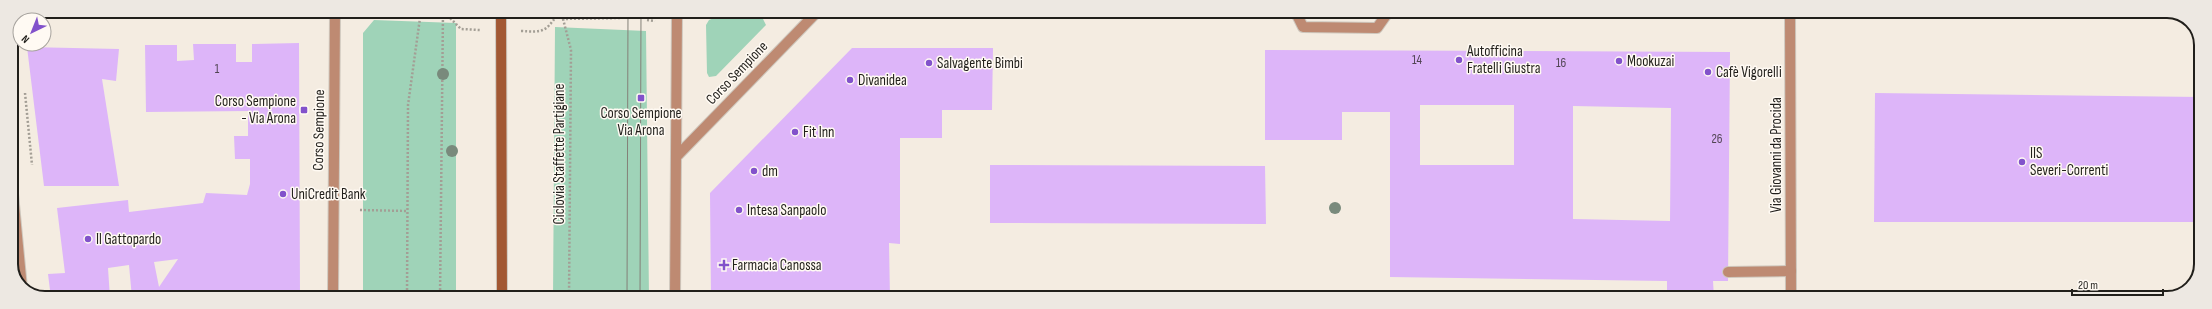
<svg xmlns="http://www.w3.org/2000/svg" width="2212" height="309" font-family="'Sofia Sans Condensed',sans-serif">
<rect width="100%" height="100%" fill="#f4ece1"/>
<!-- green -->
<path fill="#9fd3b8" d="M714,18L763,19L766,25L716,76L709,77L707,73L706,25L709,20Z
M374,20L456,23V298H363V33Z
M555,27L646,31L649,298H553Z
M991,294L1100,296V298H991Z"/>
<!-- building -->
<path fill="#ddb5f9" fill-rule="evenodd" d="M299,43L300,298H132L129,265L108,268L110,298H51L48,274L65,273L57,208L128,200L129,212L203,203L206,193L247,195L250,184V159H235L234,136H248V111L146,112L145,45H177V61L194,60L193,44H236V62H252V44ZM178,259L159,287L154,262Z
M27,47L119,49L116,81L102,79L119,186H44Z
M852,48H993L992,110H942V138H900V244L889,243L890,298H711L710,193Z
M1265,50L1730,52L1728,281H1713L1714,298H1667V281L1390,277V112H1342V140H1265ZM1420,105H1514V165H1420ZM1573,106L1671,108L1670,221L1573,219Z
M1875,93L2201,97V222H1874Z
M990,165L1265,166L1266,224L990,223Z
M1945,292L1983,297V298H1944Z"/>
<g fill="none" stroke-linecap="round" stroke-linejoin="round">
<!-- lane casing -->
<g stroke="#cec7bd" stroke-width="12">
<path id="lane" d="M1295,11L1303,27L1377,28L1389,11
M1728,272L1791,271"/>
</g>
<!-- street casing -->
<g stroke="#cec7bd" stroke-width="12">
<path id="street" d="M1790,11L1791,298
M677,156L818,11
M11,173L22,288
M333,298L335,11
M675,298L677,11"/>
</g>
<!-- secondary casing -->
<g stroke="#cec7bd" stroke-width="12">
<path id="secondary" d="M501,11L502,298"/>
</g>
<!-- path -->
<path stroke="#a39e95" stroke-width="2.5" stroke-dasharray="2 2" stroke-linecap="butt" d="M372,11L376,14L443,15L449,17L461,29L480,30
M561,11L571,50L569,298
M562,19L621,18
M647,20L655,21
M521,31C542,32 545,33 557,15L590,14L599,11
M25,93L32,165
M360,210L408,211
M407,298L408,105L420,18
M440,298L443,11"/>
<!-- lane -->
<use href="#lane" stroke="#be8a72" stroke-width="10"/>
<!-- street -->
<use href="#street" stroke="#be8a72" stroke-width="10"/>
<!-- secondary -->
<use href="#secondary" stroke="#a25833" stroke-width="10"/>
<!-- tram -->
<path stroke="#848078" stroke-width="1" d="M627,298L628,11
M640,298L641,11"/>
</g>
<!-- trees -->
<g fill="#798a7c">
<circle cx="443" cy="74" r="6"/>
<circle cx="452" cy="151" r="6"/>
<circle cx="1335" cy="208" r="6"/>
</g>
<!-- markers -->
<g fill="#8252cb" stroke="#fffaf3" stroke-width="1.5">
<circle cx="1459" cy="60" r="4"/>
<circle cx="1619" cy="61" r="4"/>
<circle cx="929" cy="63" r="4"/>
<circle cx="1708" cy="72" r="4"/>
<circle cx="850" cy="80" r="4"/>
<rect x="637" y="94" width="8" height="8" rx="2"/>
<rect x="300" y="106" width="8" height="8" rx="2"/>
<circle cx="795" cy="132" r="4"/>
<circle cx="2022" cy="162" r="4"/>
<circle cx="754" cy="171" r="4"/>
<circle cx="283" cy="194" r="4"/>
<circle cx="739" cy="210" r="4"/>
<circle cx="88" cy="239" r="4"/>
<path d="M722 259h4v4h4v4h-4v4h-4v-4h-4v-4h4z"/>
</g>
<g text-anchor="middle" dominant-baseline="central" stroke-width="3" stroke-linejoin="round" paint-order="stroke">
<!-- number labels -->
<g font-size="13" fill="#504452">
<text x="1417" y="60">14</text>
<text x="1561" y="63">16</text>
<text x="217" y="69">1</text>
<text x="1717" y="139">26</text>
</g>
<!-- poi labels -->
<g font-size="15" fill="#211f1b" stroke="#fffaf3" text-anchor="start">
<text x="1467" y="51">Autofficina<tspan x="1467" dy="17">Fratelli Giustra</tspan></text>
<text x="1627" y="61">Mookuzai</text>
<text x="937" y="63">Salvagente Bimbi</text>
<text x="1716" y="72">Cafè Vigorelli</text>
<text x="858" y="80">Divanidea</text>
<text x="296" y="101" text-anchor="end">Corso Sempione<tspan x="296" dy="17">- Via Arona</tspan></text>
<text x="641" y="113" text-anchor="middle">Corso Sempione<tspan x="641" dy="17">Via Arona</tspan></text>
<text x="803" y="132">Fit Inn</text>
<text x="2030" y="153">IIS<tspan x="2030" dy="17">Severi-Correnti</tspan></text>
<text x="762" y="171">dm</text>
<text x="291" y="194">UniCredit Bank</text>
<text x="747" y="210">Intesa Sanpaolo</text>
<text x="96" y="239">Il Gattopardo</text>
<text x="732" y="265">Farmacia Canossa</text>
</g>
<!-- street labels -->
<g font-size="15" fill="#211f1b" stroke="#fffaf3">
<text transform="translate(737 73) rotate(-46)">Corso Sempione</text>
<text transform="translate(319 130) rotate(-89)">Corso Sempione</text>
<text transform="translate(559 154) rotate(-90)">Ciclovia Staffette Partigiane</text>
<text transform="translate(1776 155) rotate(-90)">Via Giovanni da Procida</text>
</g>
</g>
<!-- crop -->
<path d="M0 0H2212V309H0ZM45 18H2167A27 27 0 0 1 2194 45V264A27 27 0 0 1 2167 291H45A27 27 0 0 1 18 264V45A27 27 0 0 1 45 18Z" fill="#ede8e2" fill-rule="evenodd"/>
<path fill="none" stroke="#211f1b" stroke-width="2" d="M45 18H2167A27 27 0 0 1 2194 45V264A27 27 0 0 1 2167 291H45A27 27 0 0 1 18 264V45A27 27 0 0 1 45 18Z"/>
<!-- north arrow -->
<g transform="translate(32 32) rotate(223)"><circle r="19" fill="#fffaf3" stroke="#a6a29d"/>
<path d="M0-3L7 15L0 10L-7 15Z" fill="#8252cb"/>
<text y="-6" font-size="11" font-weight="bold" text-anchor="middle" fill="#211f1b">N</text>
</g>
<!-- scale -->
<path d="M2072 289v6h91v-6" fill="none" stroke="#211f1b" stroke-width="2"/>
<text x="2078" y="289" font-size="12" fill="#211f1b" stroke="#fffaf3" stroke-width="3" paint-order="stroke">20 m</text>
</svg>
